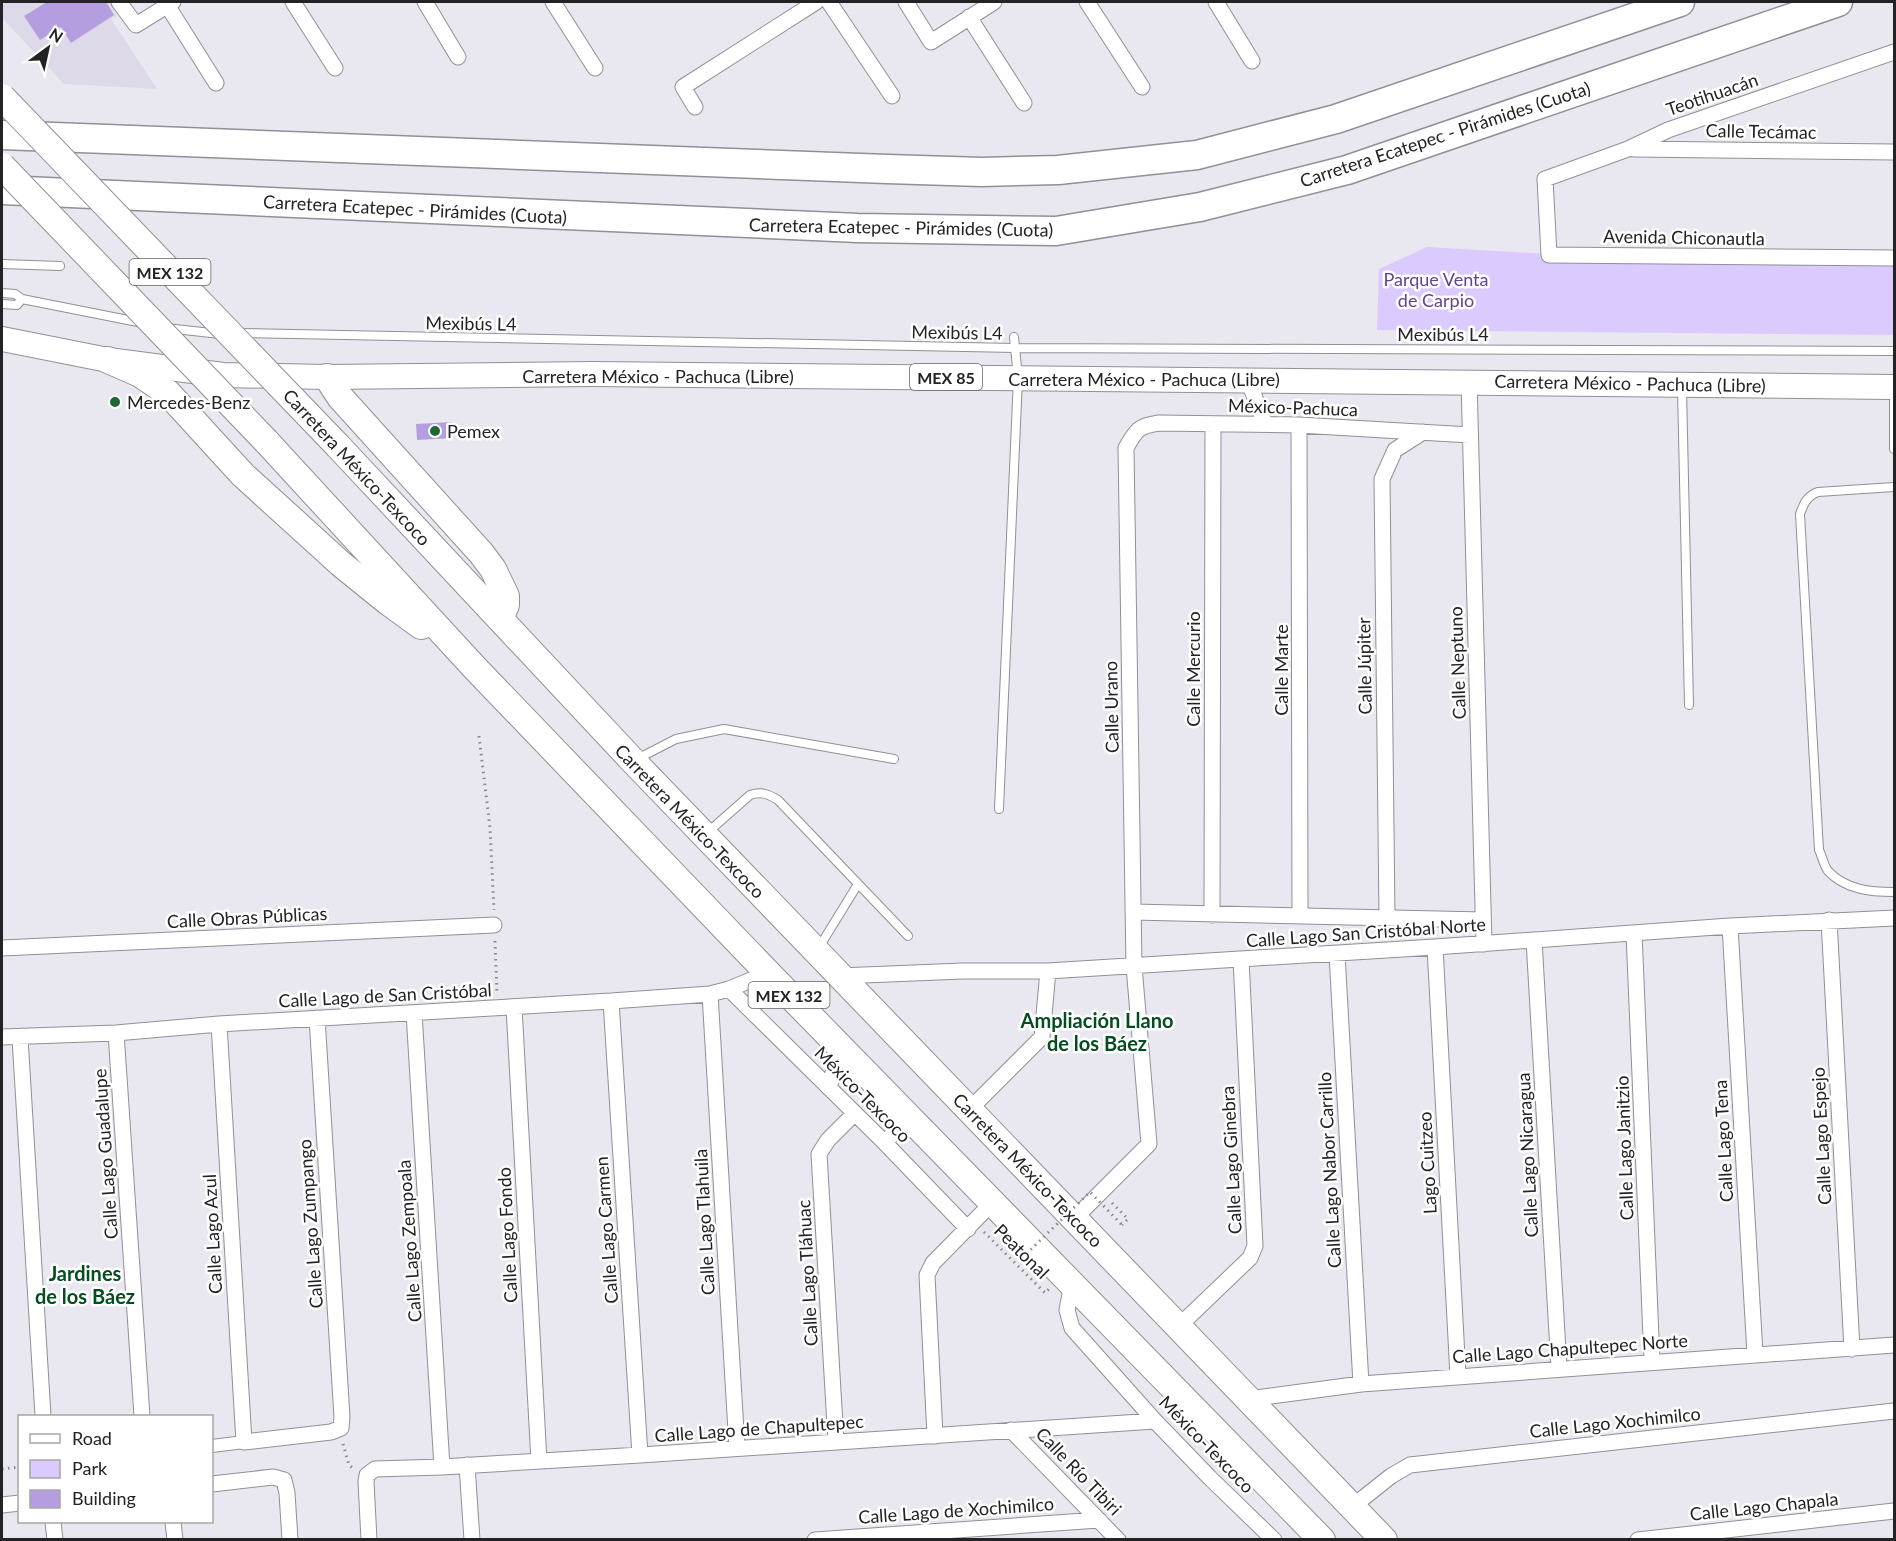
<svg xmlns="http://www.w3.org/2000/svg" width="1896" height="1541" font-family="Lato,sans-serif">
<rect width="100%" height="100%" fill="#e9e7ef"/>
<!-- built -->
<path fill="#ded9e9" d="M2,2H109L117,15L111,19L157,89L64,84L2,18Z"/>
<!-- green -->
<path fill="#dbcafd" d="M1427,247L1549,254L1894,257V335L1377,330L1379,269Z"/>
<!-- building -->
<path fill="#b49ee0" d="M47,2H106L114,15L71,43L61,27L40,40L24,16Z
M452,422L453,438L417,440L416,424Z"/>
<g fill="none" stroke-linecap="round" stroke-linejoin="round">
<!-- service casing -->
<g stroke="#918f97" stroke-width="10">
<path id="service" d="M2,264L60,266
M2,293L15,294L22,299L143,323
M2,304L17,305L22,299
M166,328L220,334
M238,333L1015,348L1894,351
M1682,389L1689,705
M1894,391V449
M1894,487L1818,492C1807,496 1804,503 1800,514L1819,850C1822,856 1824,866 1828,871C1846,890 1871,892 1894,892
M637,759L676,739L724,729L894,759
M999,809L1018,378L1014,337
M708,832L750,795C761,791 768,794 778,800L908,936
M818,949L858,884"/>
</g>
<!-- pedestrian casing -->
<g stroke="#918f97" stroke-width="14">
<path id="pedestrian" d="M212,1446L244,1442"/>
</g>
<!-- minor casing -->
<g stroke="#918f97" stroke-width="17">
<path id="minor" d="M119,2L136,25L173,2
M293,2L335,68
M425,2L458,57
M553,2L595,68
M829,2L892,96
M906,2L931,42L994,2
M1087,2L1142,87
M1216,2L1252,61
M167,5L216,83
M969,17L1024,103
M1894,52L1668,130L1628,149L1545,179L1549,255L1894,258
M695,107L683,87L816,2
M1634,149L1894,152
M1248,380L1265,424
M1469,381L1484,944
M1299,425L1300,916
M1133,912L1483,920
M1212,915L1213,424
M1387,917L1382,479L1395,450L1423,432
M1829,920L1852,1349
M1730,926L1755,1354
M1634,933L1652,1361
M1534,940L1559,1368
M1435,947L1458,1376
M2,948L494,925
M1337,954L1361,1384
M839,976L963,971H1048L1435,947L1730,926L1894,918
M729,989L885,1143L968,1229
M710,994L737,1448
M611,1001L640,1455
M514,1007L539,1461
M414,1013L442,1467
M219,1024L244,1442L331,1432L341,1428L342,1417L317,1018
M116,1033L142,1416
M2,1037L116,1033L219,1024L611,1001L710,994L729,989L768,973
M20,1038L43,1416
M829,1088L840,1047
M969,1110L1042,1037L1048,971
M885,1143L908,1115
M1075,1218L1149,1144L1134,966L1126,448C1136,430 1138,426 1159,423L1299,425L1470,435
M1072,1284L1067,1310L1072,1328L1155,1421L1210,1478L1274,1540
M1178,1327L1250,1258L1255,1246L1241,959
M1248,1399L1361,1384L1894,1345
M1011,1430L1118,1540
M935,1436L927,1275L933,1263L993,1202
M836,1442L819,1154L828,1140L854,1114
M467,1465L472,1540
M212,1484L273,1477L284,1480L287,1493L290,1540
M2,1505L20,1503
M1352,1507L1391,1476L1410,1465L1894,1411
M53,1522L55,1540
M173,1522L175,1540
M369,1540L366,1482L367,1475L375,1469L442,1467L640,1455L1155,1421
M815,1540L1099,1520
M1638,1540L1894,1511"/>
</g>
<!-- primary casing -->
<g stroke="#918f97" stroke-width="26">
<path id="primary" d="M2,339L108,360L223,375L327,377L592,374L1894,387"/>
</g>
<!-- trunk casing -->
<g stroke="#918f97" stroke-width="28">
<path id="trunk" d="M108,360L140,374L168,393L243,475L341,564L388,602L421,626
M327,377L340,397L481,553L493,569L506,596V605L500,619
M266,441L475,668L768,973L1322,1540
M338,446L633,761L1384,1540"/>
</g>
<!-- motorway casing -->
<g stroke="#918f97" stroke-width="31">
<path id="motorway" d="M2,135L887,169L982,172L1058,170L1197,155L1336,119L1680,2
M2,190L858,228L1056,231L1200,207L1347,170L1838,2"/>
</g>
<!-- path -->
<path stroke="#8a898e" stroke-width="3" stroke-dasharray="1.5 4.5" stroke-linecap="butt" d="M479,736L490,828L494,910
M495,941L497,994
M1112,1203L1128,1219L1122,1225
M984,1232L1045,1293L1049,1289
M343,1444L349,1465L355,1470
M2,1469L20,1467"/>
<!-- service -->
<use href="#service" stroke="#fff" stroke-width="8"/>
<!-- pedestrian -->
<use href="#pedestrian" stroke="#fff" stroke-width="12"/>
<!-- minor -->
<use href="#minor" stroke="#fff" stroke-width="15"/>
<!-- primary -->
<use href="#primary" stroke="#fff" stroke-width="24"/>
<!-- trunk -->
<use href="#trunk" stroke="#fff" stroke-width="26"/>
<!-- motorway -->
<use href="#motorway" stroke="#fff" stroke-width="28"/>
<!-- trunk-bridge casing -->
<g stroke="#918f97" stroke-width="28" stroke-linecap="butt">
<path id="trunk-bridge" d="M2,97L338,446
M2,166L266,441"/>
</g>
<!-- path-bridge -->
<path stroke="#8a898e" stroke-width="3" stroke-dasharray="1.5 4.5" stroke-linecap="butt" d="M1022,1258L1090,1192L1122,1225"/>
<!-- trunk-bridge -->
<use href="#trunk-bridge" stroke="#fff" stroke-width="26"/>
</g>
<!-- markers -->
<g fill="#1e6734" stroke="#fff" stroke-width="2">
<circle cx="115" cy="402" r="6"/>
<circle cx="435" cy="431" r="6"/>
</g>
<g text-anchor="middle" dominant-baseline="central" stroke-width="5" stroke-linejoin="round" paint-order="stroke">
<!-- shield labels -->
<g fill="#fff" stroke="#656466" stroke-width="1.5">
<rect x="129.5" y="259" width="81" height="26" rx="4.5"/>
<rect x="910" y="364" width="72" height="26" rx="4.5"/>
<rect x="748.5" y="982" width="81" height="26" rx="4.5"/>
</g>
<g font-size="16" font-weight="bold" fill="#232225">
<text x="170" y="272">MEX 132</text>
<text x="946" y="377">MEX 85</text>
<text x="789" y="995">MEX 132</text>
</g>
<!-- street labels -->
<g font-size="18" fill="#232225" stroke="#fff">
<text transform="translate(1712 94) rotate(-19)">Teotihuacán</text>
<text transform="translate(1761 131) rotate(1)">Calle Tecámac</text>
<text transform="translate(1445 134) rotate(-18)">Carretera Ecatepec - Pirámides (Cuota)</text>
<text transform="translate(415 209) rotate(3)">Carretera Ecatepec - Pirámides (Cuota)</text>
<text transform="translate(901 227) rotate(1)">Carretera Ecatepec - Pirámides (Cuota)</text>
<text transform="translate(1684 237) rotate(1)">Avenida Chiconautla</text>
<text transform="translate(471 323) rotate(1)">Mexibús L4</text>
<text transform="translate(957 332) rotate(1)">Mexibús L4</text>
<text x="1443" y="334">Mexibús L4</text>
<text x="658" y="376">Carretera México - Pachuca (Libre)</text>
<text x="1144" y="379">Carretera México - Pachuca (Libre)</text>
<text transform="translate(1630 383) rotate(1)">Carretera México - Pachuca (Libre)</text>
<text transform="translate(1293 407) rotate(2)">México-Pachuca</text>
<text transform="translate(357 467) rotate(47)">Carretera México-Texcoco</text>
<text transform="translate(1457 663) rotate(-92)">Calle Neptuno</text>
<text transform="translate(1364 666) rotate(-91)">Calle Júpiter</text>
<text transform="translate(1193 669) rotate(-90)">Calle Mercurio</text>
<text transform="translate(1281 670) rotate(-90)">Calle Marte</text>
<text transform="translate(1111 707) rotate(-91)">Calle Urano</text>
<text transform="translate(690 821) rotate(46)">Carretera México-Texcoco</text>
<text transform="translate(247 917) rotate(-3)">Calle Obras Públicas</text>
<text transform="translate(1366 932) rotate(-4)">Calle Lago San Cristóbal Norte</text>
<text transform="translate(385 995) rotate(-3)">Calle Lago de San Cristóbal</text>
<text transform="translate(863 1094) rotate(45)">México-Texcoco</text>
<text transform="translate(1821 1136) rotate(-93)">Calle Lago Espejo</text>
<text transform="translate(1723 1141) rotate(-93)">Calle Lago Tena</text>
<text transform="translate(1624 1148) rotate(-92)">Calle Lago Janitzio</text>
<text transform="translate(105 1154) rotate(-94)">Calle Lago Guadalupe</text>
<text transform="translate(1527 1155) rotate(-93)">Calle Lago Nicaragua</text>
<text transform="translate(1231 1160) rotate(-93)">Calle Lago Ginebra</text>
<text transform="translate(1427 1163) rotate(-93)">Lago Cuitzeo</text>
<text transform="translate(1028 1170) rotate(46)">Carretera México-Texcoco</text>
<text transform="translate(1329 1170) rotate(-93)">Calle Lago Nabor Carrillo</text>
<text transform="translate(704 1222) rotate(-93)">Calle Lago Tlahuila</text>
<text transform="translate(310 1224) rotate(-94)">Calle Lago Zumpango</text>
<text transform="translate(606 1230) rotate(-94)">Calle Lago Carmen</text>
<text transform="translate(212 1234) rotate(-93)">Calle Lago Azul</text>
<text transform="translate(507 1235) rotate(-93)">Calle Lago Fondo</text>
<text transform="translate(409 1241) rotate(-94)">Calle Lago Zempoala</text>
<text transform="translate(1022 1251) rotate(45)">Peatonal</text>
<text transform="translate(807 1273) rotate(-93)">Calle Lago Tláhuac</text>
<text transform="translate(1570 1348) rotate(-4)">Calle Lago Chapultepec Norte</text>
<text transform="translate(1615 1422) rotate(-6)">Calle Lago Xochimilco</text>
<text transform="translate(759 1428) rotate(-4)">Calle Lago de Chapultepec</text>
<text transform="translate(1207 1444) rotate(46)">México-Texcoco</text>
<text transform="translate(1079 1471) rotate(46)">Calle Río Tibiri</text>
<text transform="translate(1764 1506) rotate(-6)">Calle Lago Chapala</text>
<text transform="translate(956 1510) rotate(-4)">Calle Lago de Xochimilco</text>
</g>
<!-- park labels -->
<g font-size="18" fill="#624392" stroke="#fff">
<text x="1436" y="279">Parque Venta<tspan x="1436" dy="21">de Carpio</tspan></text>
</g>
<!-- poi labels -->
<g font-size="18" fill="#232225" stroke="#fff" text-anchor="start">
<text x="127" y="402">Mercedes-Benz</text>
<text x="447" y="431">Pemex</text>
</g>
<!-- neighbourhood labels -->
<g font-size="20" font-weight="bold" fill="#044d20" stroke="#fff">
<text x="1097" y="1020">Ampliación Llano<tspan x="1097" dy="23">de los Báez</tspan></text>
<text x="85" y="1273">Jardines<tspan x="85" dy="23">de los Báez</tspan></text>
</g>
</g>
<!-- border -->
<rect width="1896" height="1541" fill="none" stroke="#232225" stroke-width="6"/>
<!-- legend -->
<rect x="18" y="1415" width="195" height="108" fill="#ffffff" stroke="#a7a7a8" stroke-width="1.5"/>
<rect x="30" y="1434" width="30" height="9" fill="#ffffff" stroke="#a7a7a8" stroke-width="1.5"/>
<text x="72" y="1445" font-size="18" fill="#232225">Road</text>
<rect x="30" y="1460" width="30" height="18" fill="#dbcafd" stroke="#a7a7a8" stroke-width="1.5"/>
<text x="72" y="1475" font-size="18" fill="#232225">Park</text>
<rect x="30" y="1490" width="30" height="18" fill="#b49ee0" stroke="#a7a7a8" stroke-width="1.5"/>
<text x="72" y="1505" font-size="18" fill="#232225">Building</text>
<!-- north arrow -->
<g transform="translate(48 48) rotate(33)" stroke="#ffffff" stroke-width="4.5" paint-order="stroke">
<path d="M0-4.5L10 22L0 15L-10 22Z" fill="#232225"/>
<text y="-9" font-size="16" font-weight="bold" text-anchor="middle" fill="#232225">N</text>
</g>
</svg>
